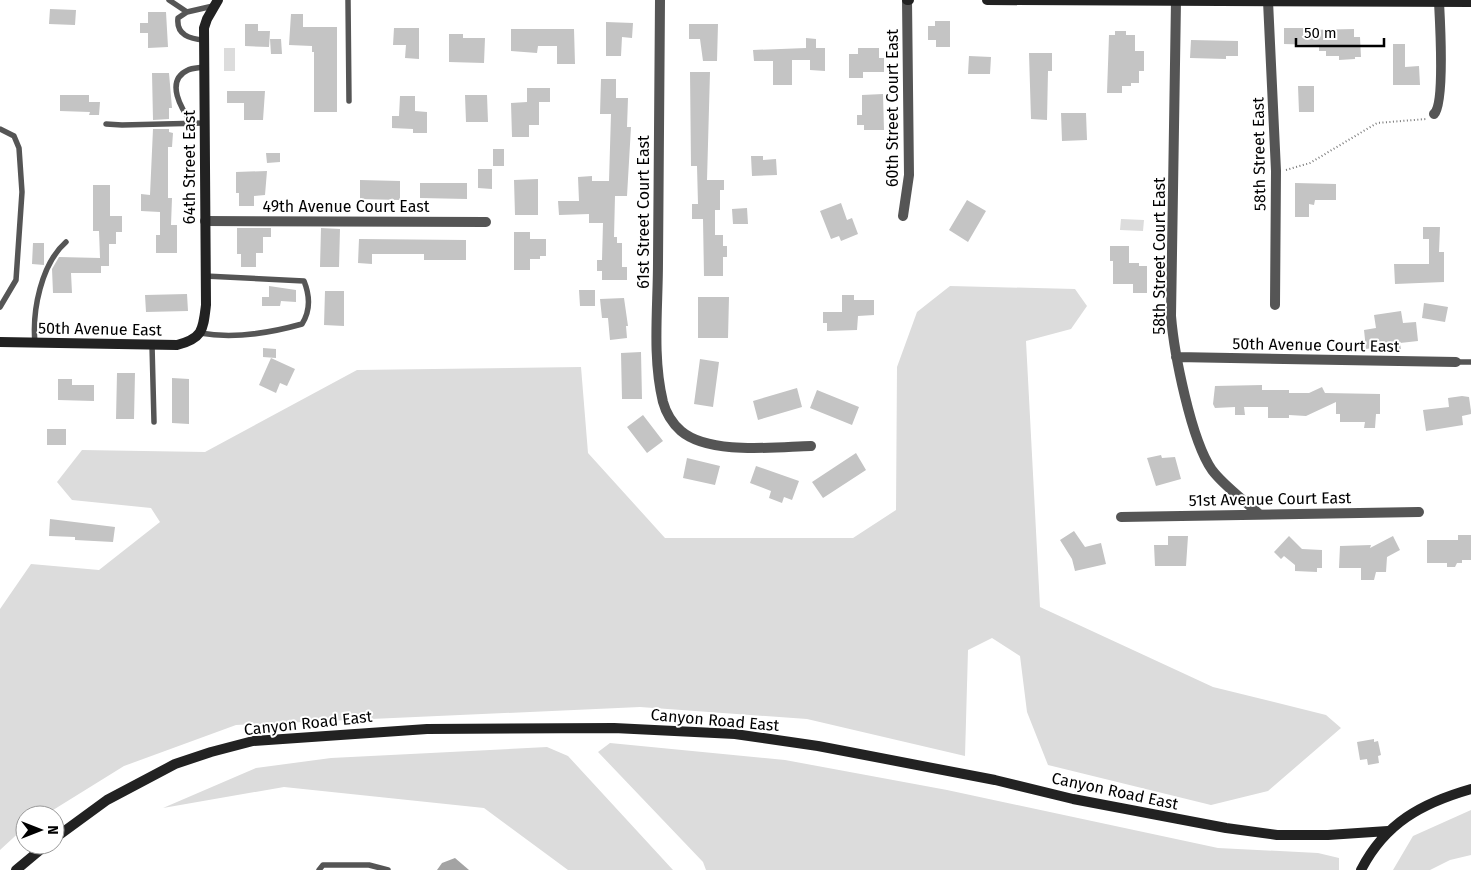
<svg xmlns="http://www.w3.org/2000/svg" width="1471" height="870" font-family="'Fira Sans',sans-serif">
<rect width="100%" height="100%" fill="#fff"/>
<!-- green -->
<path fill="#dcdcdc" d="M224,48H235V71H224Z
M1121,219L1144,220L1143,231L1120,230Z
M950,286L1075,289L1087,306L1071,329L1026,341L1040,607L1213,687L1326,715L1341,728L1268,791L1211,805L1048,765L1027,712L1020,656L992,638L968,650L965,756L807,719L640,707L236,725L124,766L45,815H25V827L0,850V609L31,564L99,570L160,522L151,508L72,500L57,482L82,450L205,452L357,370L581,367L588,453L665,538H853L896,510L897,367L917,312Z
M610,743L785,760L947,790L1218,848L1318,853L1339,858V870H706L703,862L598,752Z
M547,747L568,756L673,870H568L484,808L284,787L163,808L256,768L331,758Z
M1471,810V855L1450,860L1430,870H1393L1413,836Z"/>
<!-- water -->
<path fill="#a3a3a3" d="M455,858L469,870H437L442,863Z"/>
<!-- building -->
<path fill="#c4c4c4" d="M50,9L76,10L75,25L49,24Z
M148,12H166L168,47L148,48V33H140V23H148Z
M291,14H303V27H337V112H314V52H312V46L289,45Z
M935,21H950V47H936V40H928V26H935Z
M606,22L633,23L632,38L622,37L621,56H606Z
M245,24H258V31H270L269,47L245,46Z
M689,24H718L717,61H703L700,39H689Z
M394,28H419V59L405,58L406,45H393Z
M1284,28H1305L1310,30L1354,29V37H1360L1361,57H1355V59L1339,60V56H1326V51H1319V45L1284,44Z
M511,29H574L575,64H557V46H538L537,53L511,51Z
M1115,31H1126V35H1135V51H1144V71H1139V83H1131V86H1122V93H1107L1109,35H1115Z
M449,34H463V38H485L484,63L449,62Z
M806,38L816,39V48H825V71L810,70V60H792V85H773V61H754L753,50L806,48Z
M270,39H281L282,54H271Z
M1191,40L1238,41V56H1226V59L1190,58Z
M1393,44H1405V67L1419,66L1420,85H1393Z
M858,48H879V58H884V72H863V78H849V54H858Z
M1029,53H1052V71H1048L1047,120L1031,119Z
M969,56L991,57L990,74H968Z
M690,72H710L707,180H724V190H720V210H715V235H723V246H727V257H723V276H704L703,219H692V204H698L697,166H691Z
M152,73H169L172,108H169V119L153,120Z
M601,79H616V98H628L627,127H631L627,196H615L614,237H617V243H622V267H627V280H602V271H597V260H602L603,223H589V214L559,215L558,201H579L578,177L592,176V181H609L611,114H600Z
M1298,86H1314V112H1299Z
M527,88H550V102H539V125H529V137H512L511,103L527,102Z
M227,91H265L263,120H244V103H227Z
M883,94L884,130H864V125H857V115H862V95Z
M60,95H89V102H100L99,115H89L90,112L60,111Z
M465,95H487L488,122H466Z
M400,96H415V111L427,112V133H413V129L392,128V116H399Z
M1061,113H1086L1087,140L1062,141Z
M153,129H169V132L173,133L172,147H168V198H172L171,225H177V253H156V235H160V212L141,211V194L150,195Z
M493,149H504V166H493Z
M266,153H280V162L267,163Z
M751,156H763V160L776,159L777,175L752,176Z
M478,169H492V189L478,188Z
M267,171L265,195L254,196V206H239V193H236V172Z
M538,179V215H515L514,180Z
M360,180L400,181V200L360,199Z
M420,183H467V199L420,198Z
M1295,183L1336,184V200H1315L1314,205L1309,204V217H1295Z
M93,185H110V216H122V232H116V244H109V266H101V273H71L72,293H53L52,269L59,257L100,258L99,231H93Z
M967,200L986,211L968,242L949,230Z
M841,203L847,220L852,218L858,234L841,241L839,236L831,239L820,211Z
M747,208L748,224H733L732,209Z
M1423,227H1440L1439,252H1444V282L1395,284L1394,264H1429V239H1423Z
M237,228H271V237H263V253H256V267H241V254H237Z
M321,228L340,229L339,267H320Z
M514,232H530V239H546V256H540V259H530V270H514Z
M359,239L466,240V260H424V254H372V264L358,263Z
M33,243H44V265L32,264Z
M1110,246H1129V263H1139V266H1147V293H1133V284H1113V261H1110Z
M269,286L296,290V302L281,301L280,306H262V297H269Z
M579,290H595V306H580Z
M325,291H344V326L324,325Z
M187,294L188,311L146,312L145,295Z
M842,295H854V300H874V315L858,316L857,330L827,331V323H823V312H842Z
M698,297H729L728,338H698Z
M624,298L628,326H626L627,338L610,340L608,318H602L600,299Z
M1424,303L1448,307L1445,322L1422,318Z
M1401,311L1403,323L1416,322L1418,341L1400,343L1401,349L1386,351L1385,346L1366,349L1364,330L1376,328L1374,315Z
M263,348L276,349V358L263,357Z
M641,352L642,399H622L621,353Z
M271,358L295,369L287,386L280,383L276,393L259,385Z
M700,359L719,362L713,407L694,404Z
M117,373H135L134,419H116Z
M172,378L189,379V424L172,423Z
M58,379H72V385H94V401L58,400Z
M1262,385V390H1289V393H1309L1322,387L1325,393L1380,394V414H1376L1375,428H1364L1365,422H1340V414H1336V402L1306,416L1289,415V418H1268V407H1244L1245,415H1235V407L1215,408L1213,404L1215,386Z
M797,388L802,407L758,420L753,401Z
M817,390L859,407L852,425L810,408Z
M1462,396L1469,397L1471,411V414L1462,416L1463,425L1426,431L1423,410L1449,407L1448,398Z
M643,415L663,441L647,453L627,427Z
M47,429H66V445H47Z
M856,453L866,470L823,498L812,482Z
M1161,455L1162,458L1175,457L1181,479L1156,486L1147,458Z
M687,458L720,466L715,485L683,478Z
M756,466L799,481L792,500L784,497L782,503L769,498L771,491L750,483Z
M50,519L115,527L113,542L75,540V537L49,536Z
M1074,531L1085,547L1101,543L1106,564L1075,571L1072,559L1060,540Z
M1458,535H1471V560H1462V563H1457L1455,567H1447V563H1427V540H1458Z
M1168,536H1188L1186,566H1155L1154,545H1168Z
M1289,536L1302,549L1322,550V568H1317V572L1295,571V565L1284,556L1281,559L1274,552Z
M1393,536L1400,550L1387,557L1386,572H1376L1374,580H1361V568H1339L1340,546L1371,545L1370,548Z
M1374,739V742L1378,741L1381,755L1378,756L1379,763L1368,765L1367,759L1360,760L1357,742Z"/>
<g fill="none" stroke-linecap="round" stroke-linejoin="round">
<!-- path -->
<path stroke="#777" stroke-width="2" stroke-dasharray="1 2.5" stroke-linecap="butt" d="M1286,170L1310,163L1377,123L1426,119"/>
<!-- lane -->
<path stroke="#555" stroke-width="5.5" d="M169,0L187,12
M348,0L349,101
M204,40C190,39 176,35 178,18L187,12L213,6
M192,123C182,110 164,81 188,70C192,68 199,68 204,67
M106,124L122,125L204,123
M0,129L14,136L19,148L22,192L16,280L0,307
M200,333C233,339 270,333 302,324C311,310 310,296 304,281L205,276
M35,343C32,311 41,264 66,242
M152,345L154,422
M1456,362H1471
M319,870L323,865H369L388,870"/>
<!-- street -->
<path stroke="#555" stroke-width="10" d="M660,0C659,87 659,175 658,262C658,308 652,357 663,402C666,413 672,423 681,431C709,455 775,447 811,446
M1176,1L1171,316C1174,353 1191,440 1212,470C1224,486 1244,500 1259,514
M1268,1L1276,171L1275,305
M1434,114C1445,104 1440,21 1439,2
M903,216L909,175L907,0
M205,221L486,222
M1176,357L1456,362
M1121,517L1419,512"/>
<!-- secondary -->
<path stroke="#222" stroke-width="10" d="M907,0H909
M987,0L1471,2
M0,342L177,345C203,338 203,330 206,305L204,28L207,19L218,0
M55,838L107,800L175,764L211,752L253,741L427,729L614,728L735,734L818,746L995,780L1073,799L1226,828L1277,835H1328L1388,831
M16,870L46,845
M1361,870C1385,823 1422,803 1471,789"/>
</g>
<g text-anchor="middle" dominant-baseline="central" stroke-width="4" stroke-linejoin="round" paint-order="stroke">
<!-- street labels -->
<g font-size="16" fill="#000" stroke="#fff">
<text transform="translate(892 108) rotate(-90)">60th Street Court East</text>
<text transform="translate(1259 154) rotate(-91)">58th Street East</text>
<text transform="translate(189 167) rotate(-90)">64th Street East</text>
<text x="346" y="206">49th Avenue Court East</text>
<text transform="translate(643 212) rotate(-90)">61st Street Court East</text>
<text transform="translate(1159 256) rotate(-90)">58th Street Court East</text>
<text transform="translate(100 329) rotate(1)">50th Avenue East</text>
<text transform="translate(1316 345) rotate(1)">50th Avenue Court East</text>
<text transform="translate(1270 499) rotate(-1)">51st Avenue Court East</text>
<text transform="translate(715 720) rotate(5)">Canyon Road East</text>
<text transform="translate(308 723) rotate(-6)">Canyon Road East</text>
<text transform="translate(1115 791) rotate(12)">Canyon Road East</text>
</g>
</g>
<!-- north arrow -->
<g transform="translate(40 830) rotate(90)"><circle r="24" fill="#ffffff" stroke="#999999"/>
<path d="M0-4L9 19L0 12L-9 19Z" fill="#000000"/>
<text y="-8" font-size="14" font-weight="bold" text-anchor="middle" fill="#000000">N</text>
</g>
<!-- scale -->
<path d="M1296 38v8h88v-8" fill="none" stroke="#000000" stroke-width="2.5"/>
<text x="1304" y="38" font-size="15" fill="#000000" stroke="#ffffff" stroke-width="4" paint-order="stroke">50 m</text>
</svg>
